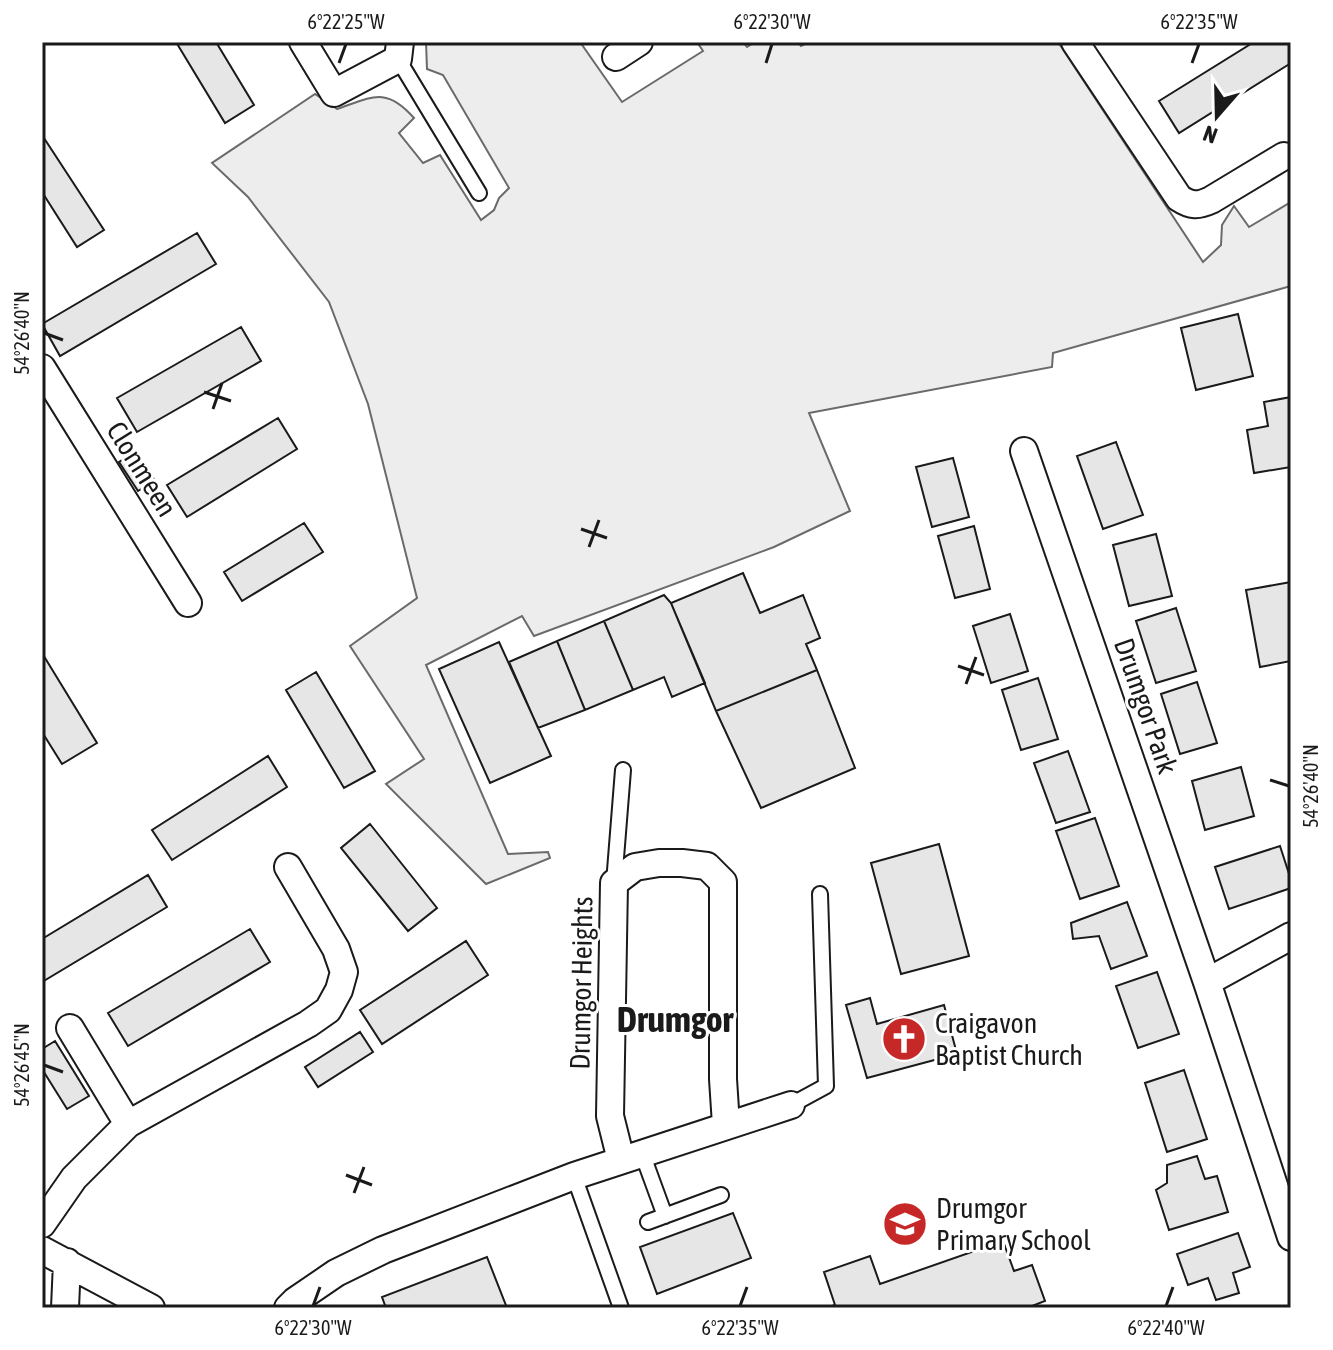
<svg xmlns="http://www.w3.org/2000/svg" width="1333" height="1350" font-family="'Asap Condensed',sans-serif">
<rect width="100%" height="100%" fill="#fff"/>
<!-- green -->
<path fill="#ededed" stroke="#6a6a6a" stroke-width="2" d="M426,42H580L622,102L703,51L697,42H743L747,47L755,42H798L801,46L809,42H1058L1203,262L1221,245L1222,225L1234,206L1249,227L1291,202V286L1053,353L1052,367L809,413L850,511L774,547L534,636L522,616L426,665L508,854L548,852L550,858L486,884L386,784L424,759L350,646L417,598L368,404L329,302L248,197L212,163L315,94L337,109C372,97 386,86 414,118L399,133L423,163L440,155L481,220L494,210L499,198L509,188L443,75L427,69Z"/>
<!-- building -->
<path fill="#e6e6e6" stroke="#1a1a1a" stroke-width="2" d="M176,42H216L254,105L225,123Z
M1254,42H1291V63L1179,133L1159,101Z
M42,135L104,230L77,247L42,192Z
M197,233L216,264L60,356L42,324Z
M1238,314L1253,376L1196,390L1181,328Z
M241,327L261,361L137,432L117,398Z
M1291,397V467L1254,473L1247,430L1268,426L1264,402Z
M278,418L297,449L187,517L167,485Z
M1116,442L1143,515L1103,529L1077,456Z
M136,451L155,481L138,491L119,462Z
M953,458L969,517L932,527L916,467Z
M304,523L323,552L242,601L224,572Z
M974,526L990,589L955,598L938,536Z
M1156,534L1172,596L1129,606L1113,545Z
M743,573L760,613L803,595L820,638L806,644L817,670L716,711L671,603Z
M1291,582V661L1260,667L1246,590Z
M664,595L671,603L705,683L672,697L664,677L633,690L604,621Z
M1176,608L1196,671L1156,683L1136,621Z
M1010,614L1028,671L991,683L973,626Z
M604,621L633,690L585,710L557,641Z
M557,641L585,710L538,728L509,662Z
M499,642L551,756L490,783L439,669Z
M42,653L97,743L62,764L42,732Z
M817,670L855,768L761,808L716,711Z
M316,672L375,771L344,788L286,690Z
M1038,678L1058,739L1021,750L1002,690Z
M1197,682L1217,743L1180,754L1161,694Z
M1068,751L1090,812L1056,823L1034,763Z
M268,756L287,787L172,860L152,830Z
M1241,767L1254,816L1205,830L1192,781Z
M1095,818L1119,886L1080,899L1056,831Z
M370,824L437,908L408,931L341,848Z
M939,844L969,956L901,974L871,863Z
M1280,846L1291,880V888L1229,909L1215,867Z
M148,875L167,907L42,982V939Z
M1127,902L1147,956L1111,969L1099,936L1073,939L1071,923Z
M250,929L270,962L128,1046L108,1013Z
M466,941L488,975L382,1044L360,1010Z
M1157,972L1179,1034L1138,1048L1116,986Z
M870,998L877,1024L944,1005L957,1054L867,1078L846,1005Z
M360,1032L373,1052L318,1087L305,1067Z
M55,1041L89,1096L67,1109L42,1069V1049Z
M1184,1070L1207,1139L1167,1152L1145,1083Z
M1197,1156L1205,1179L1217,1176L1228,1212L1169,1230L1156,1190L1167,1183V1165Z
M733,1213L751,1258L657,1294L640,1247Z
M1238,1233L1250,1267L1233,1273L1239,1293L1216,1300L1208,1278L1188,1285L1177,1254Z
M1003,1241L1014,1271L1032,1265L1045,1301L1027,1308H825L835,1305L824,1272L870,1256L880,1284Z
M487,1257L507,1308H386L382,1297Z"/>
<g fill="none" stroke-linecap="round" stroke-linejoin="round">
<!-- service casing -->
<g stroke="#1a1a1a" stroke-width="18">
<path id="service" d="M398,59L479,193
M614,883L623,770
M791,1105L826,1086L820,894
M642,1153L665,1216
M574,1176L621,1308
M648,1222L721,1195"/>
</g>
<!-- minor casing -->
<g stroke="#1a1a1a" stroke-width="30">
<path id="minor" d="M303,42L334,93L398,59L400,42
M1075,42L1179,198C1191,206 1198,206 1211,200L1284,156
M616,57L639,42
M42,368L188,603
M1024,451L1207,982L1291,1237
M1207,982L1291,936
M70,1028L128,1124
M621,1160L610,1116L614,883L635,867L659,863H682L707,866L723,882V1079L726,1125
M42,1224L74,1178L128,1124L308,1024L328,1010L339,990L344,972L336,949L288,867
M42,1250L151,1308
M65,1308L67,1262
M288,1308L295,1301L336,1273L383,1250L574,1176L791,1105"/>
</g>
<!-- service -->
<use href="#service" stroke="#fff" stroke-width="14"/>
<!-- minor -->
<use href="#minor" stroke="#fff" stroke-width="26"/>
</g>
<!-- ticks -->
<path fill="none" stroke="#1a1a1a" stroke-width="3" d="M339,63L346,44M766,63L772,44M1192,63L1199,44M44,333L63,340M204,392L231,401M213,409L222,383M581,529L607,538M589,547L599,520M958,666L984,675M966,684L976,657M1270,780L1289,786M44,1065L63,1072M346,1175L372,1185M354,1193L364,1167M313,1306L320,1287M740,1306L747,1287M1166,1306L1173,1287"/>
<!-- icons -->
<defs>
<g id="church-disc" transform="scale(2.3)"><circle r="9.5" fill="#c62828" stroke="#fff"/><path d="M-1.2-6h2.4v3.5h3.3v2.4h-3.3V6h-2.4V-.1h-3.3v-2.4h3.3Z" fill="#fff"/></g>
<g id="school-disc" transform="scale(2.3)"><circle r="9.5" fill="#c62828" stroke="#fff"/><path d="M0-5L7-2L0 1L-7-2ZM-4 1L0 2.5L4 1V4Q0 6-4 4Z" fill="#fff"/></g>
</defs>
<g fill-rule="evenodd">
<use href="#church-disc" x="904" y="1039"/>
<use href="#school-disc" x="905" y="1224"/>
</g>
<g text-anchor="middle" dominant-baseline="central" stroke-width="6" stroke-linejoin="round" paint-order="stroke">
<!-- street labels -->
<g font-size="28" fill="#1a1a1a" stroke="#fff">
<text transform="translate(142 469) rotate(58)">Clonmeen</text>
<text transform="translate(1146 706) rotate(71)">Drumgor Park</text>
<text transform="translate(581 983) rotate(-89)">Drumgor Heights</text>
</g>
<!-- poi labels -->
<g font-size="28" fill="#1a1a1a" stroke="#fff" text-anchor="start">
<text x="935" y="1023">Craigavon<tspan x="935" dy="32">Baptist Church</tspan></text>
<text x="936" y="1208">Drumgor<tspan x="936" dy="32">Primary School</tspan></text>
</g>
<!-- district labels -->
<g font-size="36" font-weight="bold" fill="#1a1a1a" stroke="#fff">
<text x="675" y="1019">Drumgor</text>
</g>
</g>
<!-- border -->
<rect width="1333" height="1350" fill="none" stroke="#ffffff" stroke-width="88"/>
<!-- north arrow -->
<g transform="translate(1217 116) rotate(200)" stroke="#ffffff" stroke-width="6" paint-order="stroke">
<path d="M0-6L14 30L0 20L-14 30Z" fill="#1a1a1a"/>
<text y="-12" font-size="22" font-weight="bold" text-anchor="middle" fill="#1a1a1a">N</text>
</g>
<rect x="44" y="44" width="1245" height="1262" fill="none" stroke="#1a1a1a" stroke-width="3"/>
<g font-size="20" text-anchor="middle" fill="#1a1a1a">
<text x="346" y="29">6°22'25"W</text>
<text x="772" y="29">6°22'30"W</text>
<text x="1199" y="29">6°22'35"W</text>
<text transform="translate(22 333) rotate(-90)" y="7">54°26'40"N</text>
<text transform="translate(1311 786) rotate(-90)" y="7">54°26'40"N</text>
<text transform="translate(22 1065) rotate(-90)" y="7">54°26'45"N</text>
<text x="313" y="1335">6°22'30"W</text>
<text x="740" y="1335">6°22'35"W</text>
<text x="1166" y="1335">6°22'40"W</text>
</g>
</svg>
